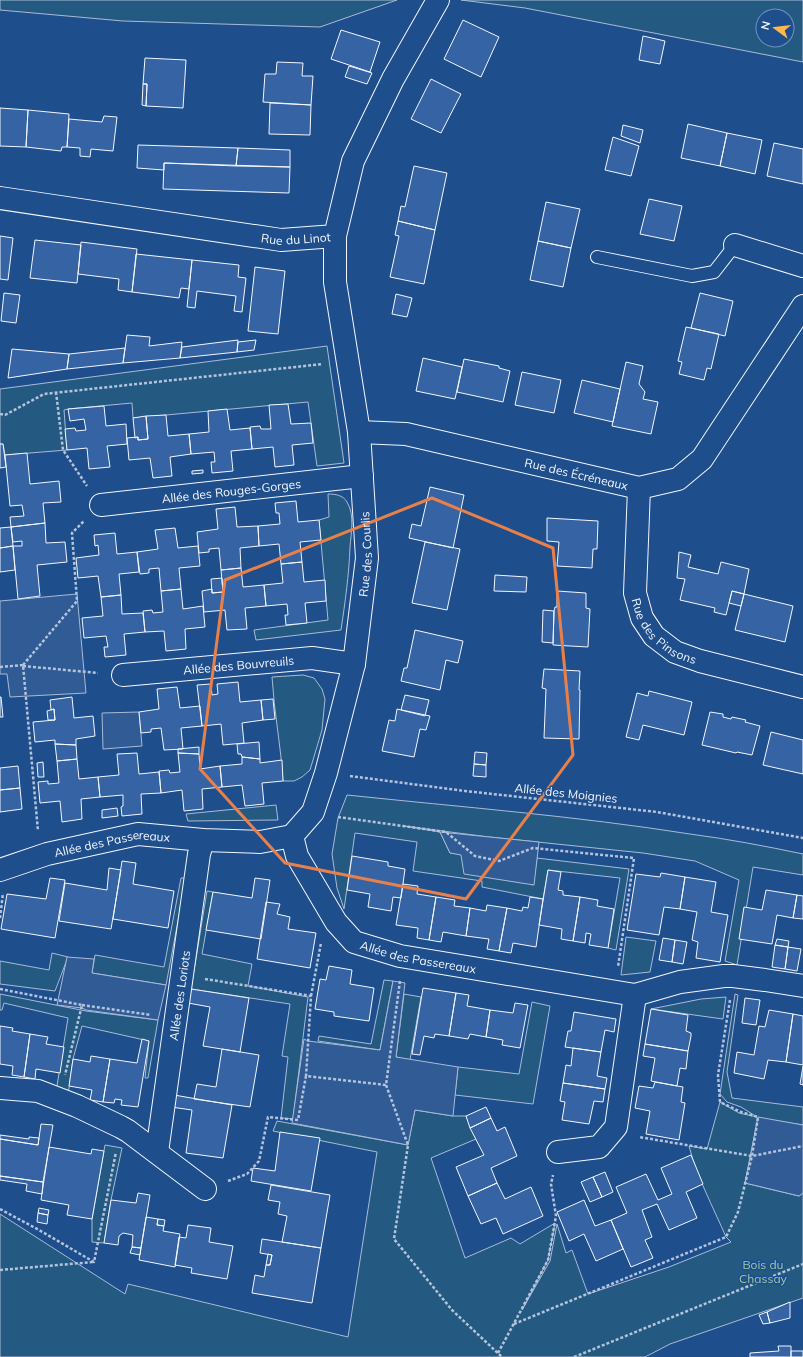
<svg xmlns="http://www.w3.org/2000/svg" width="803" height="1357" font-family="Mulish,sans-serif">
<rect width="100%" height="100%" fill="#1f4e8c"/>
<!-- green -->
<path fill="#245a82" stroke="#a8bbd7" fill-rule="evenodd" d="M0,0H397L320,27L123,21L0,10Z
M461,0H803V62L525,8ZM763,16H787V40H763Z
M327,346L344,463L317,466L308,402L133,418L132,403L68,409L64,410L67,450L5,455L3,444H0V389Z
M328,494C335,494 343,495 347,502C355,515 351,533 350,547C349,575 345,603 341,630L256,640L254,630L328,620L319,520L329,517Z
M303,675L314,678L322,689L325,699L322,730L310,770L302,777L294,781H283C281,746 274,712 272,677Z
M347,795C461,807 576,816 690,834C728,839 765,846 803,854V875L753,867L737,965L725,961L739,880L695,861L643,853L489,837L404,826L440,832L450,853L461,854L533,885L537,858L629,869L616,950L608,948L620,878L548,870L543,899L482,887V881L413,871L417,842L355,833L344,909L337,888L332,854L338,818Z
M276,805L278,820L188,821L186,814Z
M181,878H186L166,985L92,973L95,955L164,967Z
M207,891L213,892L202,954L252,964L248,986L308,997L293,1119L281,1118L288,1057L282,1056L290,1004L191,989Z
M626,937L656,941L650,972L621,975Z
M52,953L68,957L55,991L0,984V961L49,970Z
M384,980L393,981L380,1050L318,1041L319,1036L371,1044Z
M0,994L86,1011L158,1020L148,1078H145L149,1041L82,1026L73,1059L67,1102L55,1098L68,1018L4,1003L2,1010H0Z
M404,994L421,997L410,1060L396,1057Z
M735,994L738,995L727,1072L732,1098L803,1107V1125L758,1118L745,1183L799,1196L803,1193V1298L670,1344L645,1357H0V1214L125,1294L128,1284L348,1337L377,1152L273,1131L277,1121L408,1145L415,1110L453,1116H466L476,1139L431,1158L465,1258L511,1238L520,1244L555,1223L548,1260L522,1310L550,1261L557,1224L566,1253L572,1250L588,1294L669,1267L731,1242L726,1237C714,1209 696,1175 689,1146L707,1149L720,1102L739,1113L757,1117L741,1107L727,1102L720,1094Z
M726,997L723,1019L651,1009L701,999Z
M532,1002L550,1006L533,1104L455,1095L458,1067L519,1074Z
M105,1145L122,1148L111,1200L104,1243L92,1242V1219Z"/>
<!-- parking -->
<path fill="#305b95" stroke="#a8bbd7" d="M77,594L86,693L10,697L7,674H0V601Z
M139,712L142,746L103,749L102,713Z
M440,832L539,842L534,885L464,874L461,855L450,853Z
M67,957L94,959L92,973L166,985L158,1020L86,1010L82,1008L57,1005Z
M393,981L405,983L396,1057L458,1067L453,1116L415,1110L408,1145L292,1123L304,1039L308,1041L380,1050Z
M758,1117L803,1125V1193L799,1196L745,1183Z"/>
<!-- building -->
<path fill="#3563a3" stroke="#f2f6ff" d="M463,20L499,37L481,77L444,59Z
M341,30L380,42L370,72L331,59Z
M643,36L665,41L660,64L639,60Z
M145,58L186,60L183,108L146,106L147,84H143Z
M277,62L303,63L302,76H313L311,105L263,102L265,74H276Z
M349,66L372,73L367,84L345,77Z
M431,79L461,94L441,133L411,119Z
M143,84H147L146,106L142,105Z
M270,103L311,105L310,135L269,134Z
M0,108L28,110L26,147L0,146Z
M28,110L69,114L67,147H62L61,151L26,147Z
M104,116L117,117L113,151L91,149L90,157L80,156V148L67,147L69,119L102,122Z
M688,124L727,133L720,166L681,158Z
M623,125L643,130L640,143L621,136Z
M727,133L762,140L755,174L720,166Z
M613,137L639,146L631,176L605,170Z
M774,143L803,149V184L767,176Z
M138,145L238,148L236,166L164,163V170L137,168Z
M238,148L290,150V167L236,166Z
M164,163L290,167L289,193L163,189Z
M414,166L447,173L435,230L398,221L401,206L405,207Z
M649,199L682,206L674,241L640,234Z
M546,202L580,209L571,248L538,241Z
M398,221L435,230L424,284L390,277L399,236L395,235Z
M0,236L13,238L8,280L0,279Z
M35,240L81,245L77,283L30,278Z
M538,241L571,248L563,287L530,280Z
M81,242L137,249L132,292L118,290L119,279L78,274Z
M136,254L192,260L189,289L181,288L179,298L132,292Z
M192,260L239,265L238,277L246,278L242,312L234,311L236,296L197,291L195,308L187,307Z
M255,267L285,271L278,334L248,331Z
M4,293L20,295L16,323L1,321Z
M700,293L733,301L725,336L691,328Z
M396,294L412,298L407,317L392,314Z
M686,327L719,334L711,369L707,368L704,380L679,374L682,362L678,361Z
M127,335L150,337L149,346L182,342L180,358L123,363Z
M238,340L237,352L180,358L182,347Z
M256,340L254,350L237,352L238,342Z
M125,348L123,363L67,369L69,354Z
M12,349L69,354L67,369L8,378Z
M423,358L462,367L455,399L416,391Z
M464,359L499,366V368L510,371L503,402L457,392Z
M626,362L643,366L639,384L645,392L643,399L658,402L651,434L612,426Z
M522,372L561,380L554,413L515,405Z
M582,380L620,389L613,422L574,413Z
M288,404L291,424L311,423L313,443L292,445L294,465L275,467L273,447L252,449L250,427L260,426L261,429H271L269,405Z
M104,406L106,426L126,424L127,444L107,446L110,467L89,469L87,448L67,450L65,429L75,428L76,431L86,430L84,419L70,421L68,409Z
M227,409L230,430L250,428L252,449L231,451L233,471L212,473L211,462H215L214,452L191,454L189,434L209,432L208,411Z
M166,415L168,436L189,434L191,454L170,457L172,476L153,478L150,458L129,460L127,438L138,437V440L148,439L146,416Z
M146,416L148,439L138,440V437L135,438L133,418Z
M0,444H3L6,467L0,468Z
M27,453L30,484L59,481L61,502L43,503L45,523L11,527L10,517L24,516L22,505L10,506L5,455Z
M203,470V473L192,474V471Z
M430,487L464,495L453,548L409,538L412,524L421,526Z
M296,501L298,522L319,520L321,540L300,542L302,562L281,564L279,544L259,546L258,526L280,524L279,513H276L275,503Z
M235,507L237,527L258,526L259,546L240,548L241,568L221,570L219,548L209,549V552L199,553L197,532L218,529L216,509Z
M547,518L598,521L597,549H593L592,568L557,566L559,542L547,541Z
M45,523L46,543L65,542L67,562L37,565L40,596L18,599L13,546H22V541L13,542L11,527Z
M11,527L13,546L0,548V528Z
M175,528L178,548L198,546L200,566L179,568L181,589L161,591L159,568L149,569V573L140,574L137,552L158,549L155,530Z
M115,533L117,554L137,552L139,572L119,574L121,595L101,597L98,576L78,578L76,558L99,555L98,545L95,546L94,535Z
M425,542L460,549L447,610L412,603Z
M13,546L15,570L0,572V548Z
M679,552L691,555L688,567L718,574L721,562L749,569L744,594L732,591L726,615L714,612L715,608L680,600L685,579L677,578Z
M302,562L304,582L325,580L326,601L305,603L307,623L286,625L285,615H288L287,604L266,606L264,585L283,583L281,564Z
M241,568L243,587L264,585L266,606L245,608L247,629L227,630L225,610L204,612L202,591L212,589V593L223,592L221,570Z
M495,575L527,577L526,592L494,591Z
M222,578L223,592L212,593L211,579Z
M181,589L183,609L203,606L205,627L185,629L186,649L166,651L164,631L145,632L143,611L152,610L153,613L163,612L161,591Z
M557,591L586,593V608L590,609L588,647L553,645L554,611L555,607H557Z
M732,591L744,594L741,606L729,603Z
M744,594L793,606L785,642L735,630Z
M121,595L122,614L143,613L145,632L124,634L126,655L105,657L104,647H108L106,636L84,638L82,618L103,616L101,597Z
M543,610L554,611L553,643L542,642Z
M415,630L463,641L458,663L446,660L440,690L401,681L404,668H407Z
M544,669L580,671L579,690H580L579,739L544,738L546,689L542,688Z
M238,682L240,702L261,700L263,720L242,723L244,743L223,745L221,724L202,726L197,685L211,684L212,695L218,694L217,684Z
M177,687L180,708L200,706L202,726L181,728L183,749L164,750L161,728L151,729V732L141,733L139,712L159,709L157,689Z
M649,691L692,702L684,735L643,725L639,740L626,737L637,693L648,696Z
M405,695L429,700L425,716L401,710Z
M0,697H1L3,717H0Z
M72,697L74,718L93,716L95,736L76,739V745L55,744V740L35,742L33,722L55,720L54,709L51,710L50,700Z
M273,699L275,719L263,720L261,700Z
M54,709L55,720H48L47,711Z
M397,709L430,716L426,730L420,729L414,757L382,751L389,720L395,721Z
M710,712L723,714V717L731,719L732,717L746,720L745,722L760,726L752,755L737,752L736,753L702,745Z
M771,732L803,740V774L763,765Z
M259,742L260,759L242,757L241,754H238L237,744Z
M55,744L76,745L77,759L57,761Z
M199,747V754L178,753V749Z
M475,752L487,753L486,765L474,764Z
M137,753L139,774L159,772L161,793L141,794L142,814L122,816L121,807L123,806V795L100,797L98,777L119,775L117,754Z
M178,753L199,754L200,769L220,766L222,787L202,789L203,809L184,811L182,790L161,793L159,771L169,770L170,773L180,772Z
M242,757L260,759V763L282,760L283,781L262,783L264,804L245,806L242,785L222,787L220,766L242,764Z
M77,759L79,779L98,777L100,797L81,799L82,819L62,822L60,801L40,803L38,782L48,781V784L59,783L57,761Z
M43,762L44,777H38L37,763Z
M474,764L486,765V777L473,776Z
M18,766L20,788L0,790V768Z
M20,788L22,809L0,812V790Z
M117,808L118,816L102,818V810Z
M352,856L388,862V866L405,869L401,898L393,897L391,911L368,907L370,894L347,890Z
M122,861L136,863L133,884L174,891L168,928L113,919Z
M109,868L121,870L111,929L59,921L65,883L107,890Z
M548,870L561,872L558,890L563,891V895L580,897L573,941L561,939L562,929L539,925Z
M661,873L685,877L680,909L664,907L659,935L627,930L636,874L660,877Z
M685,877L716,882L711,912L728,915L720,962L696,958L698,942L692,940L697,912L680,909Z
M50,878L65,880L55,938L1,929L7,894L46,899Z
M255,878L270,880L261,939L206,930L213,892L252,898Z
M403,884L418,886L417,894L436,897L429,940L417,938L418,928L396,925Z
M766,890L797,895L793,918L777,915L772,944L739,939L744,907L762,910Z
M797,895L803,896V919L793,918Z
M436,897L455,900L454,906L470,908L466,936L443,932L441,942L429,940Z
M530,897L543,899L536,947L513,943L511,953L499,951L507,908L522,911L523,907L528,908Z
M580,897L598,900L597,906L614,909L608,948L589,945L591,934L586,933L585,943L573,941Z
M266,902L280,904L277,914L290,917L288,929L316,933L310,968L257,959Z
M487,905L507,908L499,951L487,949L489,939L466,936L470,908L486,911Z
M663,938L675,940L672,962L659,960Z
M777,939L789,941L788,947L775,945Z
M675,940L687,942L683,964L672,962Z
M775,945L788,947L785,969L772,967Z
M788,947L801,949L797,971L785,969Z
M329,966L352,970L350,984L374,988L369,1021L334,1016V1012L315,1009L320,979L326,980Z
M423,988L456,993L449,1036L435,1034L434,1038L424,1036L420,1055L412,1054Z
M191,989L249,998L240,1052L203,1046L210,1007L188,1003Z
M456,993L469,995L467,1006L490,1010L486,1037L470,1034L468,1039L449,1036Z
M745,998L760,1000L756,1025L742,1023Z
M515,1003L528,1005L520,1048L502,1045L503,1040L486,1037L490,1010L513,1013Z
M651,1009L688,1015L686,1031L691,1033V1036L688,1051L645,1044Z
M769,1010L793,1014L786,1062L768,1060L764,1079L734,1073L737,1052L754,1055L759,1026L765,1027Z
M574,1012L616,1019L614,1032L605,1030L601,1052L565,1047L568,1031H571Z
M793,1014L803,1016V1065L786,1062Z
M0,1026L13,1028L12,1031L30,1034L24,1077L12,1075L13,1066L0,1064Z
M30,1034L48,1037L46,1044L64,1047L60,1073L36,1069L35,1079L24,1077Z
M142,1039L149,1041L138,1107L121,1105L122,1100L115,1099L114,1103L103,1102L110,1059L137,1063Z
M645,1044L688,1051L686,1069L680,1068L677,1086L651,1081L655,1058L643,1056Z
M573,1048L601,1052L597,1076L607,1078L605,1089L563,1083L566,1065L571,1066Z
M222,1049L259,1055L250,1107L194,1099L197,1084L216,1087Z
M91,1056L110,1059L103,1102L90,1100L92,1090L69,1086L73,1059L90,1062Z
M803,1066V1085L800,1084Z
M655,1082L683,1087L681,1102L685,1103L679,1140L646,1134L650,1111L635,1108L639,1086L653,1088Z
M563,1083L605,1089L603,1102L594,1101L589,1124L562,1120L565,1102L560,1101Z
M174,1095L232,1105L223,1158L186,1153L192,1110L171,1107Z
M486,1107L491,1118L470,1128L466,1116Z
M491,1118L497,1131L505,1127L517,1156L491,1168L497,1183L468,1196L456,1167L484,1155L470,1128Z
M41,1124L53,1125L43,1182L0,1176V1139L38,1145Z
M280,1132L320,1138L311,1191L251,1181L253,1168L275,1171Z
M0,1135L29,1139V1137L39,1138L38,1145L0,1139Z
M49,1147L91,1154L92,1149L104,1151L92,1219L67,1215L69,1205L41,1200Z
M691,1155L703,1184L686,1192L697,1218L669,1230L657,1204L642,1210L652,1237L645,1240L653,1258L631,1267L611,1220L627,1213L616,1187L646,1174L658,1200L672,1194L661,1168Z
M605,1172L613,1192L602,1197L593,1177Z
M0,1176L43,1182L42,1194L26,1191L27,1184L0,1180Z
M593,1177L602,1197L590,1202L581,1182Z
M497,1183L505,1199L531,1187L543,1216L503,1234L496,1218L481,1224L468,1196Z
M271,1185L330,1195L321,1248L282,1242L287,1216L278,1214L280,1202L268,1200Z
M138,1193L150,1195L141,1248L132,1247L133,1235L123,1233L119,1236L118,1245L104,1243L111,1200L136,1203Z
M584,1200L595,1226L611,1220L623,1249L596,1261L584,1234L569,1241L557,1212Z
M39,1208L49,1210L48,1215L38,1213Z
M38,1213L48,1215L47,1224L37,1222Z
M146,1217L158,1219L157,1225L164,1226L163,1231L180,1234L175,1267L139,1260Z
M158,1219L165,1220L164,1226L157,1225Z
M188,1225L211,1228L209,1242L233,1246L227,1279L191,1273L192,1268L175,1265L179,1237L186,1238Z
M262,1239L321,1248L312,1303L252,1293L255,1275L264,1277L266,1265H270L272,1255L260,1253Z
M132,1247L141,1248L140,1255L130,1253Z
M268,1254L272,1255L270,1265H266Z
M790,1302V1318L770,1323L767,1312Z
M767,1312L770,1323L763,1324L759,1315Z
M778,1346H791V1357H750V1353L779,1351Z
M791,1351H803V1357H791Z"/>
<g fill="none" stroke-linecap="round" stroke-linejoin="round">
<!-- service casing -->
<g stroke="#f2f6ff" stroke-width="14">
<path id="service" d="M597,257L692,276L714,272L735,245"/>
</g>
<!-- minor casing -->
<g stroke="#f2f6ff" stroke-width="24">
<g id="minor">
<path id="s1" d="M0,198L281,240L335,236L353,161L393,79L438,0"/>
<path d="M735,245L803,266"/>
<path id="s2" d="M359,432L406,434L639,488L678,479L702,459L803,306"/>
<path id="s3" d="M639,488L635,593L642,618L654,636L675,652L700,661L803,687"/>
<path id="s4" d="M101,505L362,476"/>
<path id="s5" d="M123,675L312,658L354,664"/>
<path id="s6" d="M292,836L313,812L326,773L354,664L367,558L359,432L335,282V236"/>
<path id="s7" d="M0,870L47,854L138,834L203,840L260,842L292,836L297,856L336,922L354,942L400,956L635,995L680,982L724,976H733L765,980L803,986"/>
<path d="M0,1088L38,1091L77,1106L121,1127L128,1131L205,1189"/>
<path id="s8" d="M157,1152L199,854L203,840"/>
<path d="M558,1152L599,1147L616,1127L635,995"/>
</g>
</g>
<!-- path -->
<path stroke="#b3c4dc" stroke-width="2.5" stroke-dasharray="3 2" stroke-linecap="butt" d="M56,392L63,450L87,486
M0,414L5,415L44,394L323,364
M23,665L77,601L72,533L84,521
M23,666L98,673
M0,667L23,665L38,831
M350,776L465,791L657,812L803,838
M338,817L446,832L475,856L499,861L533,848L634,858L618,967
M0,918L3,893
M205,979L311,996L306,1076
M400,981L386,1085L408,1145L394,1239L452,1310L502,1357
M0,989L82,1005L65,1075
M311,996L321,943
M730,1000L718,1075L720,1102L741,1112L758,1117L752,1156L803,1146
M82,1005L151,1015
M228,1181L247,1174L259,1161L268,1117L298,1120L306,1076L386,1085
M0,1209L39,1230L94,1262L116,1152
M0,1270L93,1262
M514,1324L726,1237L738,1212L752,1156L639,1137
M498,1353L548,1260L556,1216L551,1184L553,1175
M574,1357L803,1264"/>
<!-- service -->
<use href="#service" stroke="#1f4e8c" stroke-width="12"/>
<!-- minor -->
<use href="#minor" stroke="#1f4e8c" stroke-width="22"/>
</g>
<!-- marked area -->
<path fill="none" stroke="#ea8049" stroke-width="3" stroke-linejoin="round" d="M432,498L553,548L573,755L466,899L285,863L200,769L225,580Z"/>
<g text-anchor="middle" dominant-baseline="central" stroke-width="3" stroke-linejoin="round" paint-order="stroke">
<!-- street labels -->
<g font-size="12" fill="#f2f6ff" stroke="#1f4e8c">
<text stroke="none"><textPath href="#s1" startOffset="299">Rue du Linot</textPath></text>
<text stroke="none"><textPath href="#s2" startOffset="222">Rue des Écréneaux</textPath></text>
<text stroke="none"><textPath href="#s4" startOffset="131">Allée des Rouges-Gorges</textPath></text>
<text stroke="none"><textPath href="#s6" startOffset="296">Rue des Courlis</textPath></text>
<text stroke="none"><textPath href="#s3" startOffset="156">Rue des Pinsons</textPath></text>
<text stroke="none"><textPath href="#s5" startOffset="116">Allée des Bouvreuils</textPath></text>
<text transform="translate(566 793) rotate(6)">Allée des Moignies</text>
<text stroke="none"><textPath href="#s7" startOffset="116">Allée des Passereaux</textPath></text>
<text stroke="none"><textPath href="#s7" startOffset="488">Allée des Passereaux</textPath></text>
<text stroke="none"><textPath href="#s8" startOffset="158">Allée des Loriots</textPath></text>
</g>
<!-- park labels -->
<g font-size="12" fill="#97c8a6" stroke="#1f4e8c">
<text x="763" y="1264">Bois du<tspan x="763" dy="14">Chassay</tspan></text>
</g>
</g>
<!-- north arrow -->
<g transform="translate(775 28) rotate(285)"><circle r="19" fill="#1f4e8c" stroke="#7391ba"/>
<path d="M0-3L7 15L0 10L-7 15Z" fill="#ffb74d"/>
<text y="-6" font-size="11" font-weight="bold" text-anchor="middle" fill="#f2f6ff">N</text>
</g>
</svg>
